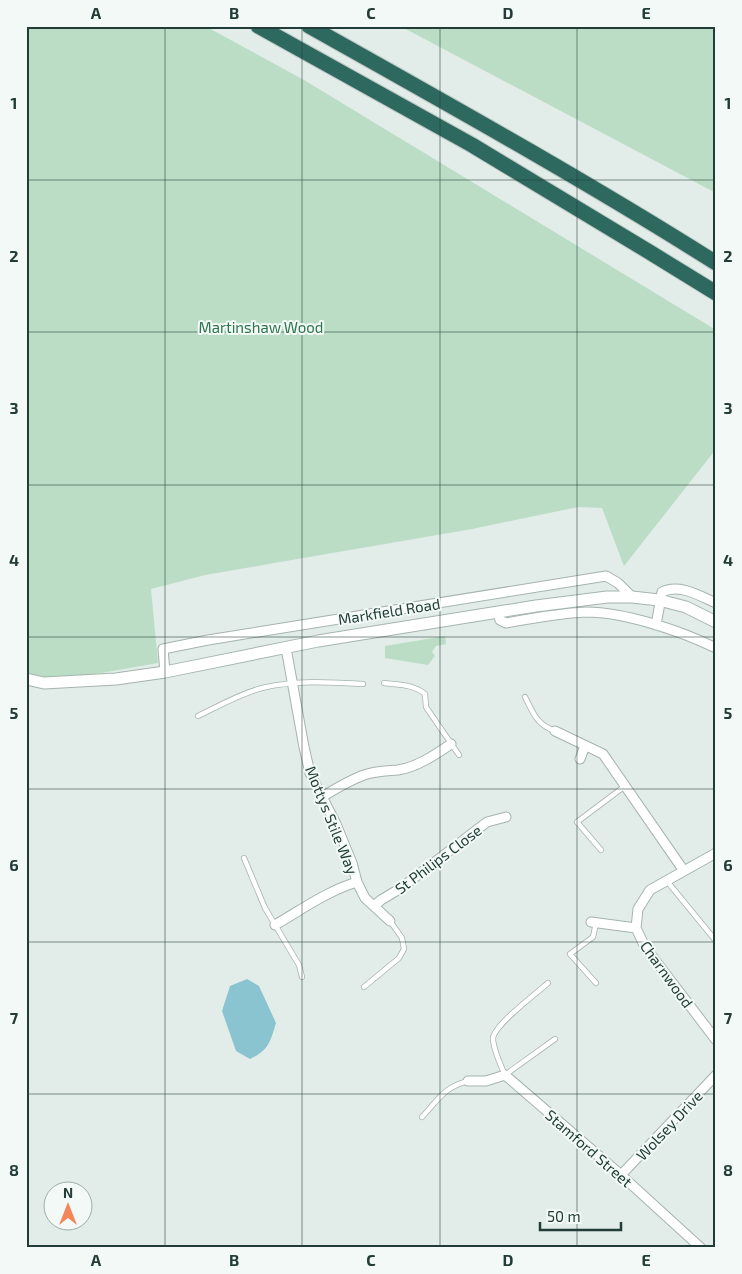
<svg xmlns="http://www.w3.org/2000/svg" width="742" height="1274" font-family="'Exo 2',sans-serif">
<rect width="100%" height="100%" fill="#e2ece8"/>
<!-- green -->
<path fill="#bbddc5" d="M26,26H205L304,80L716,330V449L624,566L602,508L578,507L472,529L205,575L151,589L158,663L44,683L26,674Z
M400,26H716V193L714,192Z
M445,636L446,644L436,646L432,652L435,656L428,665L385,658V646Z"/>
<!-- water -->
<path fill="#8ac4d1" d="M247,979L259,986L276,1023C270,1042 269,1050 250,1059L236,1051L222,1011L230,986Z"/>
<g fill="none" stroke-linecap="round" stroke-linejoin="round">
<!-- service casing -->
<g stroke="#a5b4af" stroke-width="6">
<path id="service" d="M384,683C398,685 413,684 425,694L426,707L459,755
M525,697C534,714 536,724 555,731
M198,716C219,706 239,694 262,688C294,680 330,682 363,684
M601,850L577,822L625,786
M244,858L265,908L299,965L302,977
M666,880L716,941
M596,923L593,937L570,954L596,983
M548,983C537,993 495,1024 493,1038C493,1049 501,1066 505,1075L555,1039
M364,987L399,958L404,949L402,938L390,921
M422,1117C438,1100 444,1087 468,1081"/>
</g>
<!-- minor casing -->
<g stroke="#a5b4af" stroke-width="11">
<path id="minor" d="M498,613L500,620L506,623C533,618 560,613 586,612C625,612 681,631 716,648
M656,625L662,592C679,583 700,596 716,603
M286,648L304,747L310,773L336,824L352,863L357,882L365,898L390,921
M165,672L163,649L208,640L606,576L618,583L632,597
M555,731L603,754L684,871
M580,759L585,746
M322,797C335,789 350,780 364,775C375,771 387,771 398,770C417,767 435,755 451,744
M716,853L650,890L638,909L636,928L645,947L716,1040
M374,906L381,900L401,888L487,822L506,817
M591,922L636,928
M275,925C301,910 327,891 357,882
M468,1081H486L505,1075L621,1175L701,1248
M621,1175L716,1075"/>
</g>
<!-- tertiary casing -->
<g stroke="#a5b4af" stroke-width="13">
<path id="tertiary" d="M26,679L44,683L116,679L165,672L318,641L536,606L607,597H632L659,600L686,607L716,622"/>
</g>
<!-- motorway casing -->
<g stroke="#c1c9c7" stroke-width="17">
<path id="motorway" d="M258,26L472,145L651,253L716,293
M309,26C446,103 583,179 716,263"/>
</g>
<!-- service -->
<use href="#service" stroke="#fff" stroke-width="4.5"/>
<!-- minor -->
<use href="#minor" stroke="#fff" stroke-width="9"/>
<!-- tertiary -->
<use href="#tertiary" stroke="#fff" stroke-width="11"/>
<!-- motorway -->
<use href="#motorway" stroke="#2d695f" stroke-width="15"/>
</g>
<!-- grid -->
<path fill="none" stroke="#223d37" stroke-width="1" stroke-opacity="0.55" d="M165,26V1248M302,26V1248M440,26V1248M577,26V1248M26,180H716M26,332H716M26,485H716M26,637H716M26,789H716M26,942H716M26,1094H716"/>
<g text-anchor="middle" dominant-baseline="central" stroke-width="4" stroke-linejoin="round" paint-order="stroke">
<!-- park labels -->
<g font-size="15" fill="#2c744b" stroke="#f2f9f6">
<text x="261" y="327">Martinshaw Wood</text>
</g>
<!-- street labels -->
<g font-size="15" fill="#223d37" stroke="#f2f9f6">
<text transform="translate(389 611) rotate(-9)">Markfield Road</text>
<text transform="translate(332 820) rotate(68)">Mottys Stile Way</text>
<text transform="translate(438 859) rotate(-37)">St Philips Close</text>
<text transform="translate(667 974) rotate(54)">Charnwood</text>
<text transform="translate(669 1125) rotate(-47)">Wolsey Drive</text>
<text transform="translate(589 1148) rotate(41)">Stamford Street</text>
</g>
</g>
<!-- border -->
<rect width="742" height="1274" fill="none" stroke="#f2f9f6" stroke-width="55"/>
<!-- north arrow -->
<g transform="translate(68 1206)"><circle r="24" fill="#f2f9f6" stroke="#9faeaa"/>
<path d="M0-4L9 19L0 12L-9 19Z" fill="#f2855a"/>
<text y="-8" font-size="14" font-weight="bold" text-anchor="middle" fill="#223d37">N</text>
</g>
<!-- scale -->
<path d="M540 1222v8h81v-8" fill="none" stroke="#223d37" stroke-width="2.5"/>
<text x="547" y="1222" font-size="15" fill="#223d37" stroke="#f2f9f6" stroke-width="4" paint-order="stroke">50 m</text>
<rect x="28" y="28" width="686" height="1218" fill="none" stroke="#223d37" stroke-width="2"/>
<g font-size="16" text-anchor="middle" font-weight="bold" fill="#223d37">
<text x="96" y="19">A</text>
<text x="234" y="19">B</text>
<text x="371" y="19">C</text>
<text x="508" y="19">D</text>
<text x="646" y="19">E</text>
<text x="14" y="109">1</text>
<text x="728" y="109">1</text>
<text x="14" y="262">2</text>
<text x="728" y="262">2</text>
<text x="14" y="414">3</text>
<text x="728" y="414">3</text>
<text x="14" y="566">4</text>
<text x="728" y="566">4</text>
<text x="14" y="719">5</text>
<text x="728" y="719">5</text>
<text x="14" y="871">6</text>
<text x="728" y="871">6</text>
<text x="14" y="1024">7</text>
<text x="728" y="1024">7</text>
<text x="14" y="1176">8</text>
<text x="728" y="1176">8</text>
<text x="96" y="1266">A</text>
<text x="234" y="1266">B</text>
<text x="371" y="1266">C</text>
<text x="508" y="1266">D</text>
<text x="646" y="1266">E</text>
</g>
</svg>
